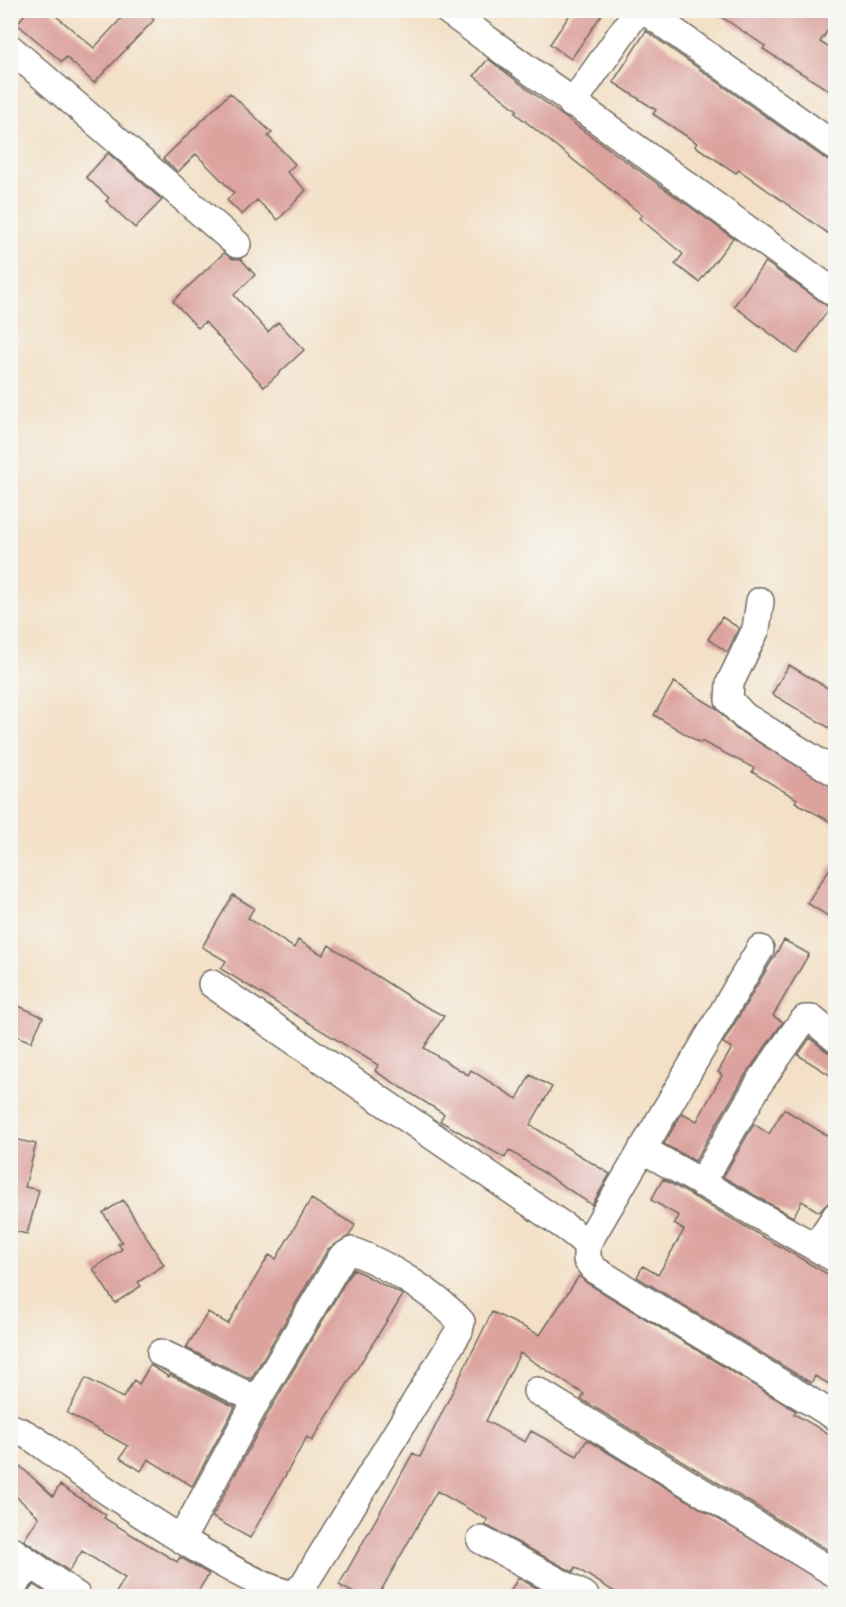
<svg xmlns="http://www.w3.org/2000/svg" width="846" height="1607" font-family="Mali,sans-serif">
<rect width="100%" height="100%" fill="#f6f6f2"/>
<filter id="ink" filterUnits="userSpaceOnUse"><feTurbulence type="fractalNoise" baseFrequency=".0167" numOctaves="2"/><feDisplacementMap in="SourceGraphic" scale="12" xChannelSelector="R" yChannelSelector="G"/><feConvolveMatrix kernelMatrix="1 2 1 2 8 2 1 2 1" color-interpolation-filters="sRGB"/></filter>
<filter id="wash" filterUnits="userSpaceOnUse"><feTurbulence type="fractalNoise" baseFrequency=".008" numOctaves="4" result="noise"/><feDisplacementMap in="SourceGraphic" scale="24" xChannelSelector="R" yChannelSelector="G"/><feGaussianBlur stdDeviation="1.35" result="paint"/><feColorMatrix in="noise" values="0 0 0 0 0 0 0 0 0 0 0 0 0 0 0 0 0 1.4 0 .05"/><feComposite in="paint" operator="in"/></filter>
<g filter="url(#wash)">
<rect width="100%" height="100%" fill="#f3e0c6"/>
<g id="blocks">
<!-- building -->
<path fill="#dca29e" d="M28,10H49L94,48L129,10H143L154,20L94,83L66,57L62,62L17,24Z
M573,10H605L571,59L550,44Z
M711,10H836V18L820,42L836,52V95L763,49L765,46Z
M646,31L827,160L836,163V239L739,170L736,173L695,146L697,143L653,114L656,110L613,82Z
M488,59L563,116L733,238L699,282L675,264L683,254L639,218L642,215L515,113L517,110L474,76Z
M230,93L272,133L268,136L295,164L287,172L306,190L278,220L257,200L242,215L227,200L234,193L196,154L178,172L163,159Z
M108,153L162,200L135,228L106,201L109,198L86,177Z
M224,253L233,259H241L255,275L234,295L268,332L278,322L304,350L264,387L205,322L198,328L173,301Z
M765,262L830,308L797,354L734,306Z
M722,617L739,628L727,652L708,639Z
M789,665L836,693V732L772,694Z
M674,682L716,708L736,729L836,789V825L795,802L797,799L752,772L754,768L701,741L700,743L654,715Z
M836,859V921L807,903Z
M233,895L254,908L248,918L294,948L298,940L323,955L329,945L417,1002L444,1016L424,1048L468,1075L471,1070L517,1099L530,1075L552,1087L530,1125L610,1174L592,1205L509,1150L505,1158L440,1121L444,1114L375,1071L378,1065L221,969L226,961L202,947Z
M784,940L809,954L773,1016L783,1022L746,1074L695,1161L664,1144L682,1113L697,1121L722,1075L718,1072L732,1048L723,1043Z
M10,1002L43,1017L31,1042L10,1033Z
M810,1038L826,1051L836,1054V1079L798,1055Z
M784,1109L836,1141V1201L829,1202L819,1212L802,1201L793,1217L723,1177L754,1124L769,1134Z
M14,1139L36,1144L25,1187L39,1190L27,1234L10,1230V1155Z
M663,1179L836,1279V1388L815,1376L811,1383L637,1277L643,1266L658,1275L684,1230L674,1224L679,1216L651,1200Z
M311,1199L355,1225L349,1236L328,1249L251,1379L186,1348L208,1312L228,1324L269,1255L276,1259Z
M123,1200L164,1265L138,1282L141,1286L115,1303L93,1269L122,1249L118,1244L122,1242L103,1213Z
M353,1269L403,1295L312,1441L307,1437L250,1538L212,1517L271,1408Z
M579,1276L587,1283L796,1411L794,1414L836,1438V1555L581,1399L584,1394L520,1353L486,1421L525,1442L531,1431L577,1456L587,1440L836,1590V1596H621L575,1567L573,1572L485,1525L488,1520L437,1491L378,1596H359L339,1585L413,1453L420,1457L492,1312L540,1335Z
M150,1365L169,1377L170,1375L235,1407L192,1486L148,1459L141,1471L120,1458L128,1446L67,1413L86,1378L123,1398L134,1380L139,1384Z
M10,1457L53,1496L60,1485L106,1515L104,1518L149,1545L177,1562L180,1557L209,1574L195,1596H114L125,1578L82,1551L69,1571L24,1540L39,1517L10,1491Z
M518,1578L543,1591L540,1596H507Z
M34,1585L50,1596H23Z"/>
</g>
</g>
<g filter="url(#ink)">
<use href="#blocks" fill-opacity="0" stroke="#716a61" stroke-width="1.5"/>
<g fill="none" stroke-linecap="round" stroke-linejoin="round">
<!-- minor casing -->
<g stroke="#716a61" stroke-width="30">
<path id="minor" d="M447,10L836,294
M644,10L836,147
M10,48L237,244
M572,104L638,10
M760,601L756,629L730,683L729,700L744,716L836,773
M212,984L571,1231L587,1244V1260L595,1270L836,1417
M642,1149L836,1259
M701,1183L760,1082L801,1023L805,1019H812L836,1039
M587,1244L760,949
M815,1247L836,1216
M161,1353L257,1400
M537,1391L836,1574
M10,1428C32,1433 54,1455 72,1467C111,1494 257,1594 295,1594L304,1584L459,1331L461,1322C437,1295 385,1263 352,1251L342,1257L257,1400L182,1538
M481,1540L585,1596
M10,1549L77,1596
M10,1587L32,1566"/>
</g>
<!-- minor -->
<use href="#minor" stroke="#fff" stroke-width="27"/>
</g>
</g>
<!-- margin -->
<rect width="846" height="1607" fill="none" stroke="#f6f6f2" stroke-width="36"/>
</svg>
